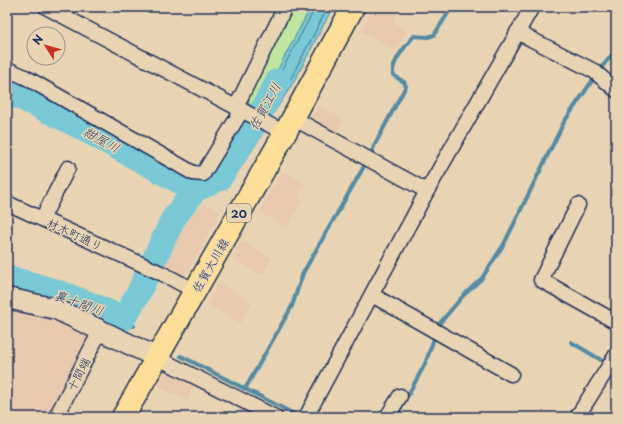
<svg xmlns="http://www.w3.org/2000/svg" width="623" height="424" font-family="'Playpen Sans','Klee One',sans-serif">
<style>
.built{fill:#e8c9ad}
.green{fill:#c0e59f;stroke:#6e8a7e}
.water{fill:#79c8d5;stroke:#538ba5}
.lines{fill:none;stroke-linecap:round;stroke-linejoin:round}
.shore{stroke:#416c8e;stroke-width:1}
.stream{stroke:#538ba5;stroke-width:4}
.river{stroke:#79c8d5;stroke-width:25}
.street-casing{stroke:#1b2f5e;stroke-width:17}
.secondary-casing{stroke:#1b2f5e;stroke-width:23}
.primary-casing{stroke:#1b2f5e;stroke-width:25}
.street{stroke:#e8d4b3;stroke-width:14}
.secondary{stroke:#e8d4b3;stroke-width:20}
.primary{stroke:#fdde96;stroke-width:22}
.labels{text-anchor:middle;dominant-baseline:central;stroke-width:3;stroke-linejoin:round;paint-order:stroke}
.shield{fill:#e8d4b3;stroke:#586078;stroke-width:1}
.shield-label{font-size:11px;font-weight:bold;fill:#1b2f5e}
.street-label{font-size:12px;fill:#1b2f5e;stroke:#e8d4b3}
.water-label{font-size:13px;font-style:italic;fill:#294670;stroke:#e8d4b3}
</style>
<rect width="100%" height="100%" fill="#e8d4b3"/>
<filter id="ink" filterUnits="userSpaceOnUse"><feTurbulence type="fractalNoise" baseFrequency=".025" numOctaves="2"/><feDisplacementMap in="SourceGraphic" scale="8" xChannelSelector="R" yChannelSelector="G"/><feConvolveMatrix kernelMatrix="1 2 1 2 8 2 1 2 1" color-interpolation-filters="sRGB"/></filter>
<g filter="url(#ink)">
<g class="built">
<polygon points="374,7 401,7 393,22 407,30 395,50 361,31"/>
<polygon points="318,105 344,120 335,137 309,122"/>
<polygon points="282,171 305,184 298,196 303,200 287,228 259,212"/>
<polygon points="206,204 221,212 183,281 161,270 177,235 192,213"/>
<polygon points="242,241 272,258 262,275 232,258"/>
<polygon points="218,283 252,302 241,323 207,304"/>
<polygon points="7,308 46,318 73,328 88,337 89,342 52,417 10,417 7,415"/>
<polygon points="170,367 197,381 187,401 158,386"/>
</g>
<polygon class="green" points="295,7 311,7 261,101 254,107 248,103 252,87"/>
<polygon class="water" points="311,7 333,7 295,80 272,116 254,107 261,101"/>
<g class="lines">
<polyline class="shore" points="314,7 314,10 263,105 263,107 269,110 272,110 291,78 328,7"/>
<g class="stream">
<polyline points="123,319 134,326"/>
<polyline points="571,342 616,369"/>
<polyline points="181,356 300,417"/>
<path d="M245,389L292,306L303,273L370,156L375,144L406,86L404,82L393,75C391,62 406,45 414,36L428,37L434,35L452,7"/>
<polyline points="399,413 403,417"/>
<polyline points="396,417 425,364 439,324 463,296 482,278 504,244 564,122 601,68 616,50"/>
</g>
<g class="river">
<polyline points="7,91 73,123 195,190"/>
<path d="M7,278C45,287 88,302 123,319L138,294L173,219L195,190L219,179L250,132L278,81"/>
</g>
<g class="street-casing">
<g id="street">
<polyline points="46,7 285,133"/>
<polyline points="517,32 594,71 616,90"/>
<polyline points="7,69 25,77 193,173 203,174 242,110"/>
<polyline points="236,107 285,7"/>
<polyline points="293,118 427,191"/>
<polyline points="7,203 163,274 195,291"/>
<polyline points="578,205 541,280 616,322"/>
<polyline points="42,219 68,168"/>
<polyline points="372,295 511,374"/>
<polyline points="156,357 275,417"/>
<polyline points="56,417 100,331"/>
<polyline points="306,417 427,191 532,7"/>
<polyline points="387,417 400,396"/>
<polyline points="577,417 616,355"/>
</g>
</g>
<g class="secondary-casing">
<polyline id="secondary" points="7,298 56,309 156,357"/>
</g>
<g class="primary-casing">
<polyline id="primary" points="123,417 285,133 353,7"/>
</g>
<use href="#street" class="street"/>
<use href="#secondary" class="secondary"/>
<use href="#primary" class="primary"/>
</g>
</g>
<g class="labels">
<rect class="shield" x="227" y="204" width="24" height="18" rx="3"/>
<g class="shield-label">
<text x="239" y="213">20</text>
</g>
<g class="street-label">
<text transform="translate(75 234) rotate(25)">材木町通り</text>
<text transform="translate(210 265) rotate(-60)">佐賀大川線</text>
<text transform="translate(78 374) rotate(-63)">十間端</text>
</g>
<g class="water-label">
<text transform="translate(264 106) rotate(-61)">佐賀江川</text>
<text transform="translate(102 139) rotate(29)">紺屋川</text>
<text transform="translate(79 302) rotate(19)">裏十間川</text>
</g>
</g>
<rect width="623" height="424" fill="none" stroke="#e8d4b3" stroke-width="24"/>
<rect x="12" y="12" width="599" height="400" fill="none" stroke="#1b2f5e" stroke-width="1.5" filter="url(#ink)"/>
<g transform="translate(46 46) rotate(307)"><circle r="19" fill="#e8d4b3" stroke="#969291"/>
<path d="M0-3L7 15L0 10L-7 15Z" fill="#c8321e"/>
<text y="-6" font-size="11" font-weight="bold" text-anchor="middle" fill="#1b2f5e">N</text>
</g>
</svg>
